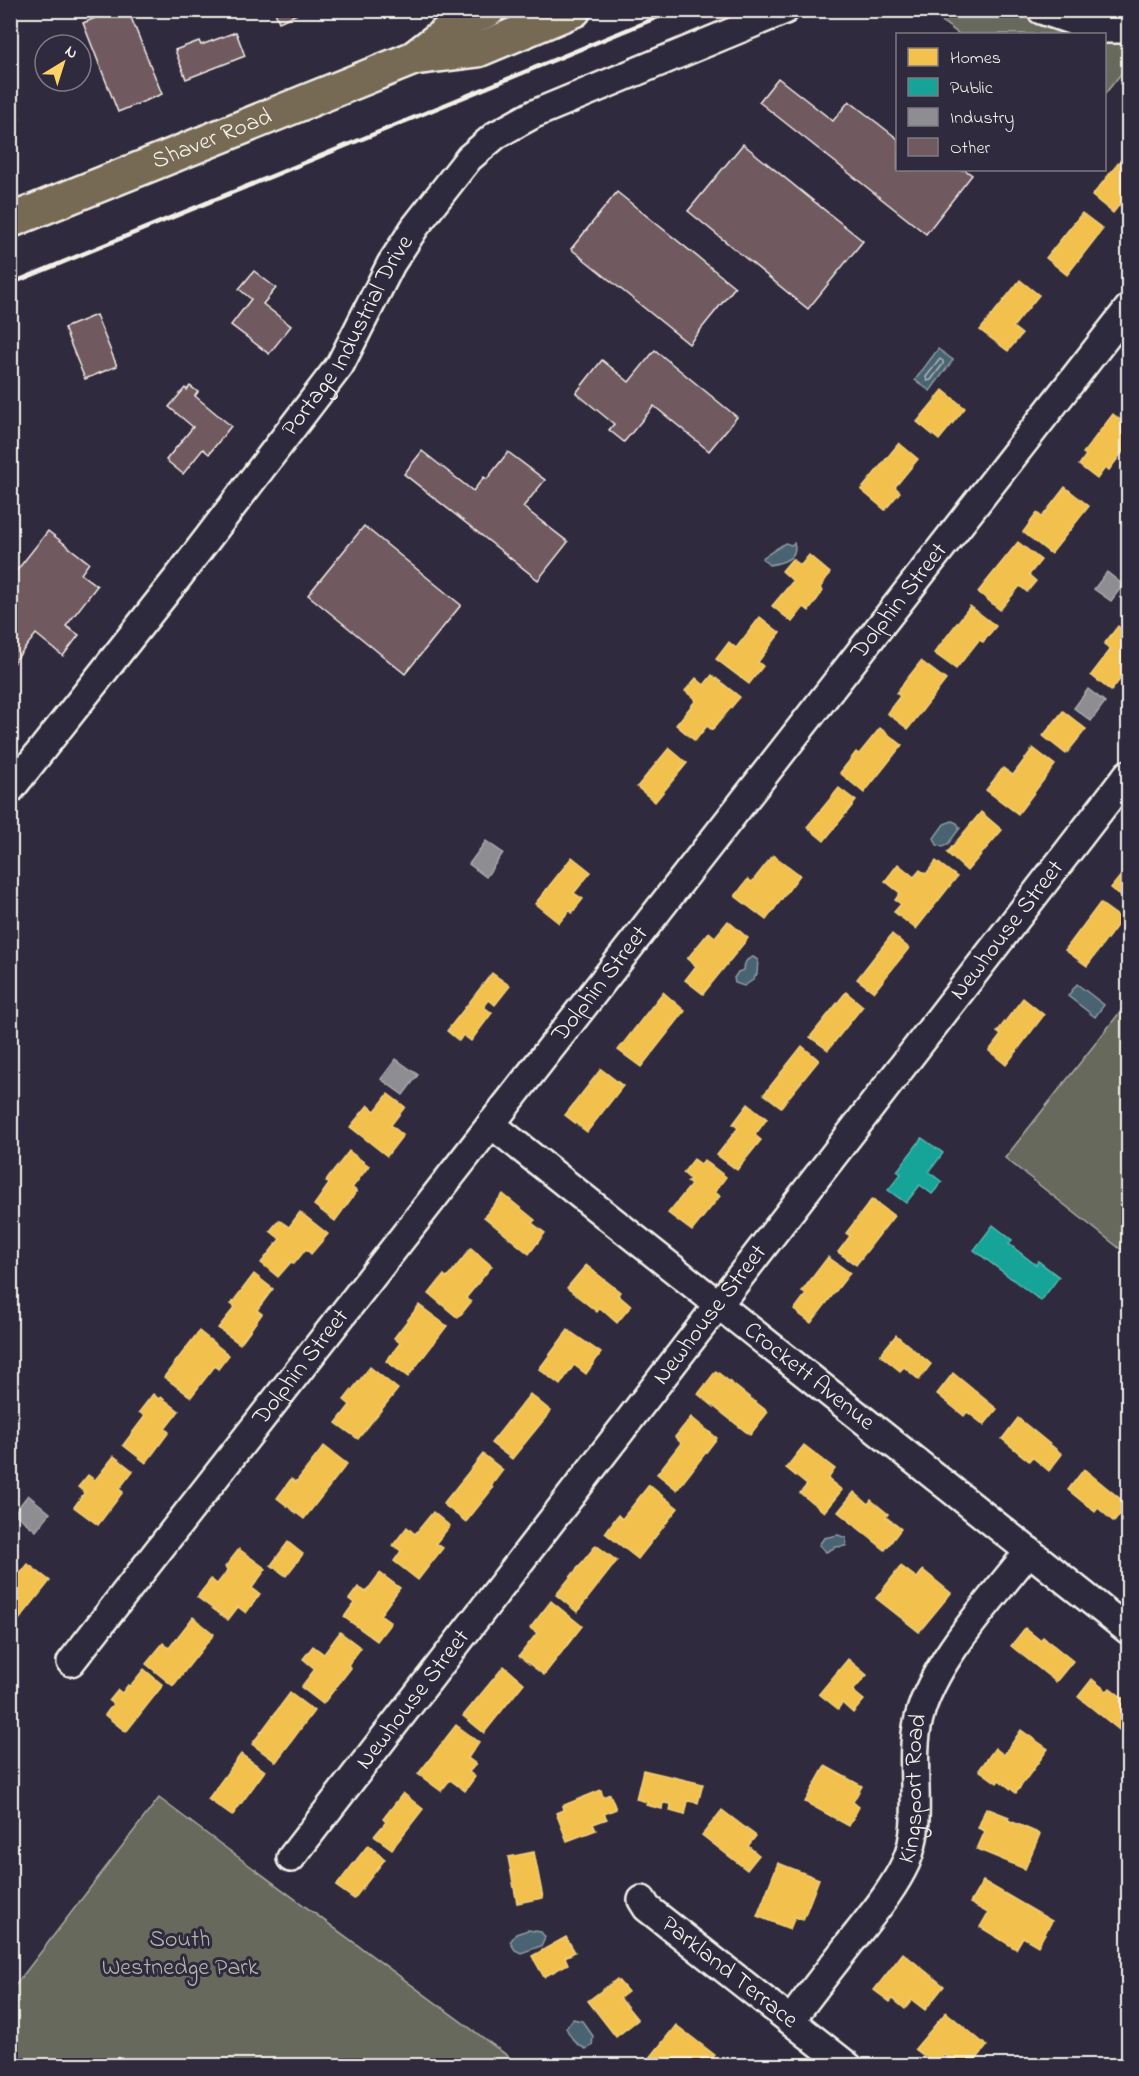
<svg xmlns="http://www.w3.org/2000/svg" width="1139" height="2076" font-family="'Indie Flower',sans-serif">
<style>
.green{fill:#66695b;stroke:#adada2;stroke-width:1.5}
.water{fill:#4a6372;stroke:#8e9ca1;stroke-width:1.5}
.homes{fill:#f2c14e;stroke:#f3cf7c;stroke-width:1.5}
.public{fill:#17a398;stroke:#59bab0;stroke-width:1.5}
.industry{fill:#8d8d92;stroke:#acabac;stroke-width:1.5}
.lines{fill:none;stroke-linecap:round;stroke-linejoin:round}
.shore{stroke:#b0b8b9;stroke-width:1.5}
.building{fill:#705a60;stroke:#f4f1e8;stroke-width:1.5}
.minor-casing{stroke:#f4f1e8;stroke-width:32}
.major-casing{stroke:#f4f1e8;stroke-width:38}
.minor{stroke:#2f2a3d;stroke-width:27}
.major{stroke:#766a54;stroke-width:33}
.rail{stroke:#f4f1e8;stroke-width:4.5}
.labels{text-anchor:middle;dominant-baseline:central;stroke-width:6;stroke-linejoin:round;paint-order:stroke}
.street-label{font-size:24px;fill:#f4f1e8;stroke:#2f2a3d}
.park-label{font-size:24px;fill:#b4b4a9;stroke:#2f2a3d}
</style>
<rect width="100%" height="100%" fill="#2f2a3d"/>
<filter id="ink" filterUnits="userSpaceOnUse"><feTurbulence type="fractalNoise" baseFrequency=".0167" numOctaves="2"/><feDisplacementMap in="SourceGraphic" scale="12" xChannelSelector="R" yChannelSelector="G"/><feConvolveMatrix kernelMatrix="1 2 1 2 8 2 1 2 1" color-interpolation-filters="sRGB"/></filter>
<g filter="url(#ink)">
<g class="green">
<polygon points="945,11 1011,11 1094,34 959,34 939,19"/>
<polygon points="1104,35 1128,37 1128,65 1105,94"/>
<polygon points="1128,1002 1128,1255 1005,1158"/>
<polygon points="159,1798 207,1834 520,2065 11,2065 11,1991"/>
</g>
<g class="water">
<polygon points="938,349 953,360 930,391 915,380"/>
<path d="M785,543L791,545L794,543C799,559 781,563 769,565L762,558Z"/>
<polygon points="952,821 957,823 960,828 948,844 943,847 937,845 934,838 944,824"/>
<path d="M753,957L758,960L757,974L753,980L744,986L735,983L734,978L738,972L744,970C744,963 746,959 753,957Z"/>
<polygon points="1077,984 1104,1005 1095,1017 1068,996"/>
<polygon points="838,1535 846,1538 846,1546 836,1547 826,1552 819,1545 824,1538"/>
<polygon points="528,1930 541,1932 545,1937 541,1946 521,1953 515,1950 510,1942 516,1934"/>
<path d="M573,2019L582,2021L593,2036L592,2046L586,2049C576,2045 571,2038 566,2028Z"/>
</g>
<g class="homes">
<polygon points="1128,151 1128,194 1113,213 1092,196"/>
<polygon points="1082,213 1103,229 1067,275 1046,258"/>
<polygon points="1020,280 1039,295 1013,327 1022,334 1008,351 980,330"/>
<polygon points="943,390 965,408 939,440 917,422"/>
<polygon points="1113,414 1128,426 1128,445 1109,470 1105,468 1097,479 1079,465 1086,455 1083,453"/>
<polygon points="899,443 918,459 895,487 900,492 885,510 861,490"/>
<polygon points="1065,487 1089,506 1051,554 1023,532 1037,513 1042,517"/>
<polygon points="1018,542 1041,560 1029,575 1036,581 1027,592 1020,586 1000,610 978,592"/>
<polygon points="809,555 830,573 820,588 823,591 809,611 804,607 792,622 772,606 793,581 782,571 792,559 801,565"/>
<polygon points="970,606 996,626 983,642 979,640 956,669 934,653"/>
<polygon points="760,617 780,633 758,662 763,666 749,684 716,659 729,642 736,648"/>
<polygon points="1118,626 1128,635 1128,669 1111,691 1091,675 1111,649 1104,644"/>
<polygon points="921,661 946,680 908,729 887,713 900,696 896,693"/>
<polygon points="712,675 740,697 712,730 707,726 695,741 676,725 696,700 685,691 696,678 704,685"/>
<polygon points="1063,711 1086,729 1066,754 1043,736"/>
<polygon points="880,728 902,745 864,793 840,773 856,752 859,754"/>
<polygon points="669,748 687,763 655,802 637,787"/>
<polygon points="1033,748 1055,765 1018,814 986,790 1003,768 1013,775"/>
<polygon points="839,788 856,801 824,841 807,827"/>
<polygon points="981,812 1002,830 967,871 947,853"/>
<polygon points="773,855 800,875 766,920 735,896 748,879 752,882"/>
<polygon points="572,857 591,872 574,893 583,899 572,913 570,910 559,923 535,904"/>
<polygon points="936,861 957,877 916,929 894,912 901,904 895,900 900,893 885,881 898,864 914,877 920,870 926,874"/>
<polygon points="1127,868 1128,870 1128,902 1111,888"/>
<polygon points="1100,903 1122,919 1087,966 1065,950"/>
<polygon points="728,921 748,938 703,994 685,980 696,966 687,959 709,932 715,937"/>
<polygon points="892,934 909,948 874,992 857,979"/>
<polygon points="492,973 510,986 495,1005 489,1000 484,1007 492,1013 471,1041 463,1035 459,1041 447,1031"/>
<polygon points="663,992 685,1011 641,1067 618,1050"/>
<polygon points="846,992 863,1006 828,1050 810,1037"/>
<polygon points="1023,998 1044,1015 1006,1065 989,1051 1001,1035 997,1032"/>
<polygon points="802,1046 819,1060 781,1107 764,1094"/>
<polygon points="601,1069 623,1086 587,1132 565,1115"/>
<polygon points="388,1094 405,1107 391,1125 403,1135 387,1156 350,1127 368,1105 375,1111"/>
<polygon points="748,1104 767,1119 755,1135 761,1140 737,1170 717,1155 738,1128 733,1124"/>
<polygon points="349,1151 369,1166 352,1188 357,1191 335,1221 314,1205 329,1184 326,1181"/>
<polygon points="694,1159 701,1164 704,1160 726,1177 715,1192 720,1196 692,1231 668,1213 691,1185 687,1182 690,1179 683,1173"/>
<polygon points="503,1194 535,1220 532,1223 545,1233 529,1254 484,1217"/>
<polygon points="872,1199 894,1216 856,1265 838,1252 850,1236 846,1233"/>
<polygon points="300,1212 328,1234 311,1254 306,1249 294,1264 291,1262 278,1277 261,1263 280,1239 270,1231 279,1220 289,1227"/>
<polygon points="471,1248 492,1266 466,1298 471,1302 458,1318 429,1294 444,1275 447,1278"/>
<polygon points="828,1257 850,1273 811,1323 794,1310 806,1294 802,1291"/>
<polygon points="586,1265 620,1292 618,1295 631,1306 617,1323 600,1308 597,1312 567,1288"/>
<polygon points="254,1274 273,1289 257,1310 262,1314 240,1344 218,1328 235,1307 231,1304"/>
<polygon points="419,1305 447,1326 408,1377 386,1361 400,1343 394,1338"/>
<polygon points="568,1330 601,1353 586,1374 574,1365 560,1385 539,1369"/>
<polygon points="199,1331 229,1355 218,1369 215,1366 191,1397 164,1377"/>
<polygon points="896,1335 931,1364 919,1380 904,1367 900,1371 880,1355"/>
<polygon points="370,1367 398,1389 358,1439 336,1423 350,1405 344,1400"/>
<polygon points="716,1371 768,1412 750,1435 698,1394"/>
<polygon points="953,1373 997,1409 984,1425 967,1412 964,1416 937,1394"/>
<polygon points="153,1394 159,1399 161,1397 179,1411 165,1429 169,1432 146,1463 123,1445 145,1416 139,1412"/>
<polygon points="530,1394 551,1411 512,1459 491,1443"/>
<polygon points="691,1417 717,1438 677,1490 657,1474 681,1443 675,1437"/>
<polygon points="1018,1418 1062,1454 1049,1471 1032,1457 1029,1461 1002,1439"/>
<polygon points="804,1445 835,1469 828,1479 842,1490 824,1512 800,1493 807,1485 786,1468"/>
<polygon points="324,1446 347,1464 304,1519 277,1498 291,1479 296,1482"/>
<polygon points="483,1454 503,1470 491,1486 493,1488 466,1522 443,1504"/>
<polygon points="114,1456 133,1471 119,1489 123,1492 98,1525 74,1507 85,1492 78,1487 88,1475 95,1480"/>
<polygon points="1084,1469 1128,1505 1114,1522 1098,1508 1095,1512 1068,1490"/>
<polygon points="649,1485 678,1508 638,1559 605,1533 618,1515 622,1519"/>
<polygon points="854,1492 868,1504 871,1500 888,1514 886,1517 901,1529 885,1550 838,1512"/>
<polygon points="433,1512 450,1526 436,1543 443,1548 418,1580 394,1561 401,1551 393,1545 407,1527 415,1534"/>
<polygon points="288,1542 303,1554 286,1576 271,1565"/>
<polygon points="596,1545 617,1561 577,1612 556,1595"/>
<polygon points="239,1549 266,1569 252,1588 260,1594 246,1613 238,1607 228,1620 197,1597 211,1579 217,1584 228,1570 225,1567"/>
<polygon points="28,1564 50,1581 10,1631 10,1586"/>
<polygon points="901,1566 917,1578 923,1570 951,1593 919,1632 876,1598"/>
<polygon points="380,1573 400,1588 380,1615 391,1623 377,1641 344,1617 354,1603 349,1599 358,1587 366,1592"/>
<polygon points="551,1601 582,1626 544,1675 519,1656 537,1633 530,1628"/>
<polygon points="193,1617 214,1634 173,1686 146,1664 163,1643 169,1648"/>
<polygon points="1025,1628 1040,1640 1043,1637 1073,1661 1056,1682 1011,1646"/>
<polygon points="340,1632 361,1648 348,1665 351,1668 323,1704 301,1687 315,1669 303,1659 313,1646 324,1654"/>
<polygon points="848,1659 867,1675 853,1691 864,1700 853,1713 842,1703 838,1709 819,1694"/>
<polygon points="504,1666 524,1683 484,1733 463,1716"/>
<polygon points="144,1669 163,1685 126,1732 105,1715 113,1704 109,1701 118,1690 122,1693 128,1685 130,1686"/>
<polygon points="1092,1679 1107,1691 1110,1688 1128,1702 1128,1726 1123,1733 1078,1697"/>
<polygon points="290,1693 314,1711 276,1762 252,1744"/>
<polygon points="456,1725 479,1742 468,1758 476,1764 469,1772 475,1777 465,1791 450,1780 441,1791 418,1774"/>
<polygon points="1021,1730 1048,1749 1016,1793 999,1780 997,1783 979,1770 995,1748 1004,1755"/>
<polygon points="241,1754 265,1771 232,1816 208,1799"/>
<polygon points="825,1766 862,1786 853,1802 859,1807 849,1826 805,1802"/>
<polygon points="643,1770 703,1784 698,1803 688,1801 685,1815 670,1811 671,1804 663,1803 662,1809 646,1805 647,1802 636,1799"/>
<polygon points="601,1790 603,1797 610,1794 616,1809 604,1814 607,1819 593,1824 596,1830 567,1841 556,1813 563,1810 562,1806"/>
<polygon points="403,1793 423,1809 392,1849 374,1836 386,1822 383,1819"/>
<polygon points="986,1808 1009,1817 1008,1820 1040,1834 1025,1869 977,1849 985,1831 978,1828"/>
<polygon points="722,1810 756,1836 748,1846 759,1855 747,1870 702,1835"/>
<polygon points="368,1845 385,1859 354,1899 336,1886"/>
<polygon points="534,1852 543,1898 517,1903 508,1857"/>
<polygon points="778,1863 819,1879 803,1920 795,1917 790,1929 757,1916"/>
<polygon points="983,1881 1052,1921 1038,1946 1023,1937 1016,1949 980,1927 988,1913 970,1903"/>
<polygon points="566,1937 575,1952 565,1957 568,1964 544,1977 532,1956"/>
<polygon points="903,1953 944,1986 925,2010 912,2000 905,2009 893,1999 890,2002 874,1990"/>
<polygon points="617,1979 628,1992 620,1998 638,2020 616,2037 588,2001"/>
<polygon points="946,2012 987,2046 971,2066 957,2066 944,2055 936,2065 915,2049"/>
<polygon points="676,2025 715,2055 706,2066 682,2066 678,2062 675,2066 659,2066 650,2058"/>
</g>
<g class="public">
<polygon points="922,1138 943,1153 929,1172 942,1182 932,1194 920,1185 906,1203 888,1190 901,1174 897,1171"/>
<polygon points="993,1225 1012,1240 1009,1244 1036,1265 1038,1261 1059,1277 1041,1301 974,1250"/>
</g>
<g class="industry">
<polygon points="1107,572 1123,585 1111,601 1094,589"/>
<polygon points="1088,689 1105,702 1091,721 1074,708"/>
<polygon points="486,841 503,853 486,877 469,864"/>
<polygon points="396,1059 418,1075 403,1095 381,1079"/>
<polygon points="28,1495 50,1513 36,1531 14,1513"/>
</g>
<g class="lines">
<polygon class="shore" points="940,359 943,361 943,364 931,380 927,381 926,377"/>
</g>
<g class="building">
<polygon points="115,10 128,10 162,94 118,112 83,23"/>
<polygon points="274,10 306,10 279,22"/>
<polygon points="236,32 245,56 186,79 175,50 199,41 201,45"/>
<polygon points="778,78 833,121 849,101 898,139 898,170 965,170 972,175 926,234 759,102"/>
<polygon points="10,95 20,119 10,123"/>
<polygon points="743,144 863,241 808,309 688,211"/>
<polygon points="617,192 735,287 689,344 571,249"/>
<polygon points="254,271 276,288 263,304 291,326 269,354 231,325 251,299 239,289"/>
<polygon points="96,315 117,366 85,379 64,328"/>
<polygon points="655,350 737,417 709,451 654,406 624,442 609,430 614,424 576,393 602,360 629,382"/>
<polygon points="190,386 198,392 195,396 231,426 209,454 203,449 183,474 166,460 193,427 169,407 185,388 187,390"/>
<polygon points="422,451 473,491 484,477 487,479 508,452 545,480 523,507 568,542 538,580 404,474"/>
<polygon points="364,526 461,605 405,674 308,595"/>
<polygon points="48,531 89,563 81,574 97,586 66,626 79,635 63,656 36,634 10,667 10,579"/>
</g>
<g class="lines">
<g class="minor-casing">
<g id="minor">
<polyline points="1041,10 1097,29 1128,29"/>
<path id="s1" d="M10,790L179,576L340,365L391,264L415,227L469,158L496,135L534,114L785,10"/>
<path id="s2" d="M491,1124L1128,1630"/>
<path id="s3" d="M71,1662L1128,309"/>
<path id="s4" d="M291,1858L1128,774"/>
<path id="s5" d="M642,1900L647,1908L848,2066"/>
<path id="s6" d="M791,2020C812,1991 835,1962 857,1934C875,1911 894,1888 906,1862C925,1820 907,1764 919,1718C933,1661 993,1598 1029,1551"/>
</g>
</g>
<g class="major-casing">
<g id="major">
<polyline points="414,58 459,23 488,10"/>
<path id="s7" d="M10,221L414,58L478,50L574,10"/>
</g>
</g>
<use href="#minor" class="minor"/>
<use href="#major" class="major"/>
<polyline class="rail" points="10,284 675,10"/>
</g>
</g>
<g class="labels">
<g class="street-label">
<text stroke="none"><textPath href="#s7" startOffset="218">Shaver Road</textPath></text>
<text stroke="none"><textPath href="#s1" startOffset="567">Portage Industrial Drive</textPath></text>
<text stroke="none"><textPath href="#s3" startOffset="1346">Dolphin Street</textPath></text>
<text stroke="none"><textPath href="#s4" startOffset="1172">Newhouse Street</textPath></text>
<text stroke="none"><textPath href="#s3" startOffset="860">Dolphin Street</textPath></text>
<text stroke="none"><textPath href="#s4" startOffset="686">Newhouse Street</textPath></text>
<text stroke="none"><textPath href="#s3" startOffset="374">Dolphin Street</textPath></text>
<text stroke="none"><textPath href="#s2" startOffset="406">Crockett Avenue</textPath></text>
<text stroke="none"><textPath href="#s4" startOffset="200">Newhouse Street</textPath></text>
<text stroke="none"><textPath href="#s6" startOffset="270">Kingsport Road</textPath></text>
<text stroke="none"><textPath href="#s5" startOffset="114">Parkland Terrace</textPath></text>
</g>
<g class="park-label">
<text x="180" y="1940">South<tspan x="180" dy="28">Westnedge Park</tspan></text>
</g>
</g>
<rect width="1139" height="2076" fill="none" stroke="#2f2a3d" stroke-width="36"/>
<rect x="18" y="18" width="1103" height="2040" fill="none" stroke="#f4f1e8" stroke-width="2" filter="url(#ink)"/>
<rect x="896" y="33" width="210" height="138" fill="#2f2a3d" stroke="#7e7a81" stroke-width="1.5"/>
<rect x="908" y="48" width="30" height="18" fill="#f2c14e" stroke="#7e7a81" stroke-width="1.5"/>
<text x="950" y="63" font-size="18" fill="#f4f1e8">Homes</text>
<rect x="908" y="78" width="30" height="18" fill="#17a398" stroke="#7e7a81" stroke-width="1.5"/>
<text x="950" y="93" font-size="18" fill="#f4f1e8">Public</text>
<rect x="908" y="108" width="30" height="18" fill="#8d8d92" stroke="#7e7a81" stroke-width="1.5"/>
<text x="950" y="123" font-size="18" fill="#f4f1e8">Industry</text>
<rect x="908" y="138" width="30" height="18" fill="#705a60" stroke="#7e7a81" stroke-width="1.5"/>
<text x="950" y="153" font-size="18" fill="#f4f1e8">Other</text>
<g transform="translate(63 63) rotate(38)"><circle r="28" fill="#2f2a3d" stroke="#7e7a81" stroke-width="1.5"/>
<path d="M0-4.5L10 22L0 15L-10 22Z" fill="#ffd166"/>
<text y="-9" font-size="16" font-weight="bold" text-anchor="middle" fill="#f4f1e8">N</text>
</g>
</svg>
